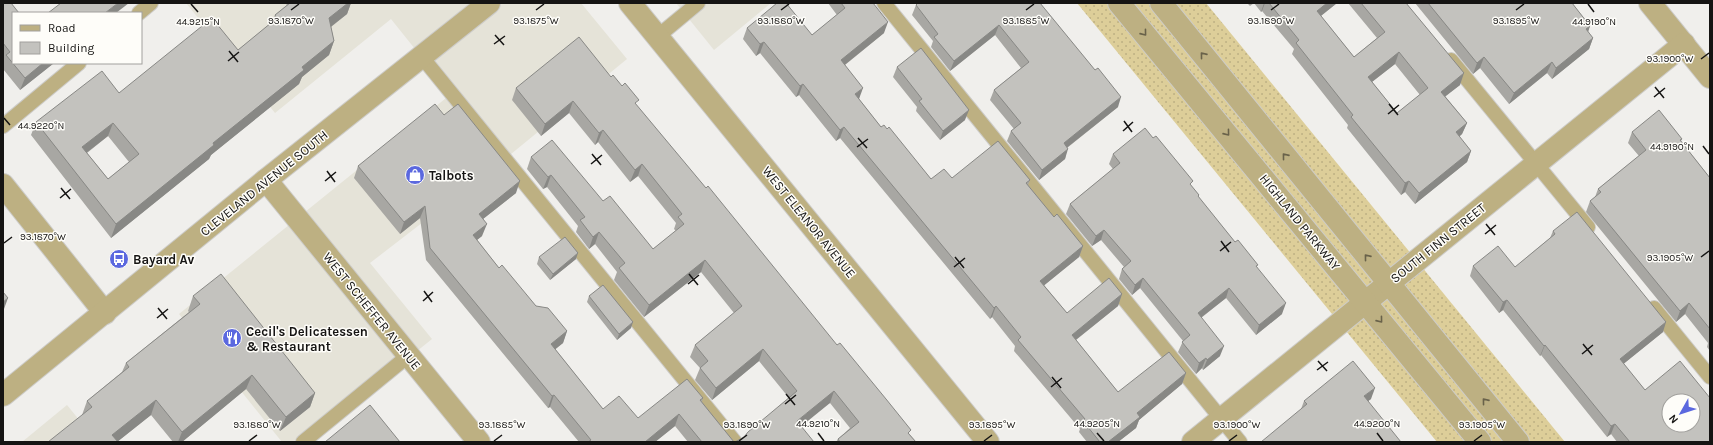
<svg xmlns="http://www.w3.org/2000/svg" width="1713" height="445" font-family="Karla,sans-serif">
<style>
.built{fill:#e5e3d8}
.grass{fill:url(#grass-dots)}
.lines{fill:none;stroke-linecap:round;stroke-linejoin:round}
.service-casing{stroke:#cdccc9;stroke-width:16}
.minor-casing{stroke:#cdccc9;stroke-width:24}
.tertiary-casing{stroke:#cdccc9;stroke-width:24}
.service{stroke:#bdb082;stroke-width:14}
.minor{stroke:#bdb082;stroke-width:22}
.tertiary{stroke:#bdb082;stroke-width:22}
.wall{fill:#a8a7a3;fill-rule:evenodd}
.shaded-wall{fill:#888885}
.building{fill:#c3c2be;stroke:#888885;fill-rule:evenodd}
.oneway{stroke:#69624a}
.ticks{fill:none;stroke:#151413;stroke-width:1.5}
.labels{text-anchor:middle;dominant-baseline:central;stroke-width:3;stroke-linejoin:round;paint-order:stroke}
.poi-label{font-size:13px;font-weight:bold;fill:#151413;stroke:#fefdf9;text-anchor:start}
.street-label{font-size:13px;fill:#151413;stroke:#fefdf9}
.ticks-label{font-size:10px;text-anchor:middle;fill:#151413;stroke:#fefdf9;stroke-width:3;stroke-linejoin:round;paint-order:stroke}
</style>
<defs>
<pattern id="grass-dots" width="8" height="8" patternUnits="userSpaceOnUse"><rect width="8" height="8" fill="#ddce99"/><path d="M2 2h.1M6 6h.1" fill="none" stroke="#bdb083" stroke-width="1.8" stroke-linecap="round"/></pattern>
</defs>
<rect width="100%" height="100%" fill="#f0efec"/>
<g class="built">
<polygon points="186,3 581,3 627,59 505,159 370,263 432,339 304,442 282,442 179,314 451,94 391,19 275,113"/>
<polygon points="676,3 771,3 714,50"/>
<polygon points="67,405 97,442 22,442"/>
</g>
<polygon class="grass" points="1077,3 1206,3 1565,442 1437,442"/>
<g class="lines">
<g class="service-casing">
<g id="service">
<polyline points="884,3 1240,442"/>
<polyline points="139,13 151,3"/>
<polyline points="657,37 698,3"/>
<polyline points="422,57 735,442"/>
<polyline points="1451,60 1588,227"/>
<polyline points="3,126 79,63"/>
<polyline points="1654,308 1710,377"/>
<polyline points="303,442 408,356"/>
</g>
</g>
<g class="minor-casing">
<g id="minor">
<polyline points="630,3 988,442"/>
<polyline points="1650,3 1710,77"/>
<polyline points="266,180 479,442"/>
<polyline points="3,185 105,313"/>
<polyline points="1193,442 1684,44"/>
</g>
</g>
<g class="tertiary-casing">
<g id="tertiary">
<polyline points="1119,3 1480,442"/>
<polyline points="1161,3 1518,442"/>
<polyline points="3,395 266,180 489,3"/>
</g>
</g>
<use href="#service" class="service"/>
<use href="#minor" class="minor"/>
<use href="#tertiary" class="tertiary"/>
</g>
<g class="wall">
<polygon points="3,3 13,63 54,63 20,90 3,69 4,62 3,61"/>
<path d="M285,3H351L347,14L331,27L334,41L329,55L302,77L299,84L211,155L209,159L111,238L31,135L36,122L119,93L238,50L272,23L275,15L287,5ZM108,136L129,162L108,179L87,153Z"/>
<polygon points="828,3 873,3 884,33 845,65 859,99 881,127 931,179 952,178 1030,180 1028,185 1054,217 1083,246 1079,257 1044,285 1067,313 1122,294 1118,306 1076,340 1118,392 1186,373 1182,384 1139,420 1136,428 1118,442 1087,442 1079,432 1080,429 1014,351 1015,346 992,317 990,319 840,138 836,141 799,95 796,97 760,53 756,56 743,39 747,28 812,35 837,15"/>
<polygon points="1040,3 1118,107 1067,148 1065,159 1039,180 1007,141 1011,131 1014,129 990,100 994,90 1021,68 995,35 950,71 931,47 933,41 912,15 916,5"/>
<polygon points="1247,3 1254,3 1250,6"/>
<path d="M1254,3H1337L1321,16L1354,57L1377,38L1348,3H1406L1460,85L1445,96L1467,123L1462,134L1459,137L1471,151L1467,162L1415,204L1405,192L1401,195L1347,128L1348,125L1292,54L1294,49L1262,11L1261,12ZM1395,64L1420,95L1397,113L1372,82Z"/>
<polygon points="1415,3 1572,3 1590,26 1588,32 1593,38 1589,49 1552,79 1547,73 1509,104 1480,68 1473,74"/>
<polygon points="897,67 965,120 940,140 916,111 917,107 893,77"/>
<polygon points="611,77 637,106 916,442 836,442 838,439 850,428 830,403 744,437 789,398 759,361 712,400 695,380 700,368 690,357 695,345 734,313 701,272 644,317 614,280 617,272 595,244 589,249 576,232 578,226 547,187 543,189 527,169 531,157 603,201 653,249 676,231 674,229 676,223 638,176 630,182 598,142 595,145 569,113 541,136 512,100 516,88"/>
<polygon points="444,115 516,193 483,219 482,236 477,240 499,268 536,306 567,331 563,343 555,349 603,409 638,418 703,398 702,402 734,442 688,442 675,426 655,442 579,442 550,407 548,408 426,260 420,218 400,234 354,178 358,166"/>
<polygon points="1632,132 1682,139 1681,141 1710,178 1710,351 1707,347 1708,343 1685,314 1676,322 1586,212 1590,201 1595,197 1598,189 1639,156 1628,143"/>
<polygon points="1113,154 1191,186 1199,195 1198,197 1235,242 1257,267 1282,314 1256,335 1226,298 1201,318 1220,356 1203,370 1202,368 1196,374 1178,352 1183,341 1140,288 1132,295 1119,279 1122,269 1124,267 1101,240 1092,246 1066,214 1070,204 1113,169 1109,164"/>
<polygon points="1553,231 1663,332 1623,364 1645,390 1710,442 1617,442 1611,434 1607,437 1541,355 1540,356 1503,310 1499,313 1470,276 1473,266 1515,267 1550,238"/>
<polygon points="539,257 576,259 550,280 537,264"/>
<polygon points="193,296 315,393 310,407 280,431 246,389 182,442 173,442 151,415 117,442 82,415 87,401 122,372 126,363 189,312 188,311"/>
<polygon points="589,296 631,328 617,340 587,302"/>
<polygon points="1371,399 1368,401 1301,409 1304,401"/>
</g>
<g class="shaded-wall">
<polygon points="118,3 129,3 116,13 105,13"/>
<polygon points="348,3 351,3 347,14 324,32 329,18"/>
<polygon points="1264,3 1265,3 1262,11 1261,12"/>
<polygon points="1327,3 1337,3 1313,22 1317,11"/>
<polygon points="888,22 884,33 837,71 841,60"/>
<polygon points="999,25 995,35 950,71 954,61"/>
<polygon points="1590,26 1586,37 1586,29"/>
<polygon points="1593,38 1589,49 1552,79 1556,68"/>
<polygon points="334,41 329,55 302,77 299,84 211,155 209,159 111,238 116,224 213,143 302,67"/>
<polygon points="764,42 760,53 756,56 760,44"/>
<polygon points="1399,52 1395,64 1364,88 1368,77"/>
<polygon points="1484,57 1480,68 1473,74 1477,63"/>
<polygon points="1552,62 1547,73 1509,104 1514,93"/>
<polygon points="43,63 54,63 20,90 25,78"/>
<polygon points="1464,73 1460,85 1437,103 1441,92"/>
<polygon points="803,84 799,95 796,97 800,86"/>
<polygon points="863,88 859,99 851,105 855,94"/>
<polygon points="1121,97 1118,107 1060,153 1064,143"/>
<polygon points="573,101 569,113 541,136 545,124"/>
<polygon points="969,110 965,120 940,140 943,131"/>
<polygon points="113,123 108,136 77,160 82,147"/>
<polygon points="1467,123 1462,134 1451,143 1456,132"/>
<polygon points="844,127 840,138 836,141 840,130"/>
<polygon points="603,130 598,142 595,145 599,133"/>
<polygon points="1068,149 1065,159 1039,180 1042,170"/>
<polygon points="1471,151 1467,162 1415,204 1419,193"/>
<polygon points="642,164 638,176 630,182 635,170"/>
<polygon points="551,175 547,187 543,189 548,177"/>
<polygon points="520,181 516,193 474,226 479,214"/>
<polygon points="1409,181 1405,192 1401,195 1405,183"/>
<polygon points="425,206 420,218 400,234 404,222"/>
<polygon points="487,224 482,236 468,247 473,235"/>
<polygon points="1104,230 1101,240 1092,246 1096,236"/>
<polygon points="599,232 595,244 589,249 593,237"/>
<polygon points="1083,246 1079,257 1036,292 1040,281"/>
<polygon points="578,253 576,259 550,280 553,274"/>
<polygon points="705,260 701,272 644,317 649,305"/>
<polygon points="1143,278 1140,288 1132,295 1135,285"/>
<polygon points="1229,288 1226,298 1194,323 1198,313"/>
<polygon points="1122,294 1118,306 1068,346 1072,335"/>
<polygon points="8,298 4,309 3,310 3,302"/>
<polygon points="1507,300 1503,310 1499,313 1503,302"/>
<polygon points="1286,303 1282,314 1256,335 1259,325"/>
<polygon points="1689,303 1685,314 1676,322 1680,311"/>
<polygon points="996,306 992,317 990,319 994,308"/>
<polygon points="633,322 631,328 617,340 619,334"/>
<polygon points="1666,322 1663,332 1616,370 1620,359"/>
<polygon points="567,331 563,343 547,356 551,344"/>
<polygon points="1545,345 1541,355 1540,356 1544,346"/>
<polygon points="1224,346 1220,356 1203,370 1207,360"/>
<polygon points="763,349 759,361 712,400 716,388"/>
<polygon points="1206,358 1202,368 1196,374 1199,363"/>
<polygon points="1186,373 1182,384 1139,420 1136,428 1118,442 1108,442 1137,413"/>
<polygon points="252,375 246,389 182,442 178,442 182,432"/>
<polygon points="1375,388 1371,399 1360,407 1364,396"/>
<polygon points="834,391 830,403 793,433 797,421"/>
<polygon points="315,393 310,407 280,431 286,417"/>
<polygon points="554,395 550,407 548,408 552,396"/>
<polygon points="156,400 151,415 117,442 112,435"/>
<polygon points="679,414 675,426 655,442 645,442"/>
<polygon points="1615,424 1611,434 1607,437 1611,426"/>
</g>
<g class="building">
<polygon points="3,3 11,3 19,13 13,13 13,63 43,63 25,78 6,55 10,52 3,43"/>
<polygon points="61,3 118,3 105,13 48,13"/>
<path d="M290,3H348L329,18L334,41L302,67L304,70L213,143L214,145L116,224L36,122L102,71L119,93L212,18L238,50L277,18L275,15ZM113,123L139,154L108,179L82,147Z"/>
<polygon points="777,3 786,3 812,35 845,8 841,3 873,3 888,22 841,60 863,88 855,94 881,127 884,125 887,129 889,127 931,179 944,169 952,178 998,141 1030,180 1026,183 1054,217 1057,214 1083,246 1040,281 1067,313 1109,278 1122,294 1072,335 1118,392 1169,352 1186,373 1137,413 1140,417 1108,442 1100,442 1083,421 1085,419 1018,340 1021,337 996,306 994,308 844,127 840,130 803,84 800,86 764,42 760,44 747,28"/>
<polygon points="918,3 1040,3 1095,70 1098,68 1121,97 1064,143 1068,149 1042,170 1011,131 1021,123 994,90 1029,62 999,25 954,61 934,37 938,34 916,5"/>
<path d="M1269,3H1327L1317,11L1354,57L1385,32L1361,3H1406L1464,73L1441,92L1467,123L1456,132L1471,151L1419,193L1409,181L1405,183L1351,117L1353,115L1296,43L1299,40ZM1399,52L1428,88L1397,113L1368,77Z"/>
<polygon points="1428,3 1572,3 1590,26 1586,29 1593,38 1556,68 1552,62 1514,93 1484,57 1477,63"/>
<polygon points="579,37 611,77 613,75 622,86 625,83 639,100 635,103 706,188 708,186 837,345 840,343 886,399 911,430 908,433 916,442 840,442 838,439 859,422 834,391 797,421 814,442 735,442 744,437 748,432 797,391 763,349 716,388 700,368 708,361 695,345 742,306 705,260 649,305 619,268 625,263 599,232 593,237 580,220 585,217 551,175 548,177 531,157 552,140 603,201 610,196 653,249 684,224 678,217 682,214 642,164 635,170 603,130 599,133 573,101 545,124 516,88"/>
<polygon points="921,48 969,110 943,131 919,101 922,99 897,67"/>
<polygon points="435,104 444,115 458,104 520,181 479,214 487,224 473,235 499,268 502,265 536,306 548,308 567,331 551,344 603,409 619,396 638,418 687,379 703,398 700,400 734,442 702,442 679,414 645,442 588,442 591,440 554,395 552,396 430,248 425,206 404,222 358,166"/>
<polygon points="1659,110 1682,139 1680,140 1710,178 1710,329 1689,303 1680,311 1590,201 1601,192 1598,189 1646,150 1632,132"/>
<polygon points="1145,128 1153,138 1156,136 1193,181 1190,184 1199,195 1198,196 1235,242 1238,240 1258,265 1256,266 1286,303 1259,325 1229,288 1198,313 1224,346 1207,360 1206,358 1199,363 1182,342 1190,335 1143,278 1135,285 1122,269 1131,261 1104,230 1096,236 1070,204 1120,163 1113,154"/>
<path d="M1577,212L1666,322L1620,359L1645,390L1680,361L1710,398V442H1630L1615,424L1611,426L1545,345L1544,346L1507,300L1503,302L1473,266L1498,246L1515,267L1555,234L1553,231ZM1669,401H1693V425H1669Z"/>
<polygon points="565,237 578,253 553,274 539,257"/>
<polygon points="221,274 315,393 286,417 252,375 182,432 156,400 112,435 118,442 48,442 92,407 87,401 129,367 126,363 200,304 193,296"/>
<polygon points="603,285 633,322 619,334 589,296"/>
<polygon points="3,292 8,298 3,302"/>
<polygon points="1353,361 1375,388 1364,396 1401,442 1261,442 1307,404 1304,401"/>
<polygon points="370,405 400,442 325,442"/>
</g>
<defs><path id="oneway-chevron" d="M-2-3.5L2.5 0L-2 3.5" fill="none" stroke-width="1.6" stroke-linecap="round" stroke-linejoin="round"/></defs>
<g class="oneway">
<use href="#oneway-chevron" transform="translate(1144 33) rotate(51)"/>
<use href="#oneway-chevron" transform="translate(1203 55) rotate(-129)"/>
<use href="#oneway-chevron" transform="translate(1227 133) rotate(51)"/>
<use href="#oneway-chevron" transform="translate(1285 156) rotate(-129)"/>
<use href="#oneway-chevron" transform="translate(1367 257) rotate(-129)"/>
<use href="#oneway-chevron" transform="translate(1380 320) rotate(51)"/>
<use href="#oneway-chevron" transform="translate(1485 401) rotate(-129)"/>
</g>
<path class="ticks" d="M191,4L198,12M1588,4L1594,12M291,10L299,4M536,10L544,4M781,10L789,4M1026,10L1034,4M1271,10L1279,4M1516,10L1524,4M495,35L504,45M494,44L505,36M229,51L238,62M1701,59L1709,53M228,61L239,52M1655,87L1664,98M1654,97L1665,88M1389,104L1398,115M1388,114L1399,105M4,118L10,125M1124,121L1132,132M1123,131L1133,122M858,138L867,148M1703,146L1709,154M857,147L868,139M592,154L601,165M591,164L602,155M327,171L335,182M325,181L336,172M61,188L70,199M60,198L71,189M1486,224L1495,235M1485,234L1496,225M1221,241L1229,252M4,243L12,237M1220,251L1231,242M955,257L964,268M1701,257L1709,251M954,267L965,258M689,274L698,285M688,284L699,275M424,291L432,302M423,301L433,292M158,308L167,319M157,318L168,309M1583,344L1592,355M1582,354L1593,345M1318,361L1327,371M1317,370L1328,362M1052,377L1061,388M1051,387L1062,378M786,394L795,405M785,404L796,395M818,433L824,441M1097,433L1104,441M1377,433L1383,441M249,441L257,435M494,441L502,435M739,441L747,435M984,441L992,435M1229,441L1237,435M1474,441L1482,435"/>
<defs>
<g id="shop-disc" transform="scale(1)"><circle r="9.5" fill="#5b68df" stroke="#fefdf9"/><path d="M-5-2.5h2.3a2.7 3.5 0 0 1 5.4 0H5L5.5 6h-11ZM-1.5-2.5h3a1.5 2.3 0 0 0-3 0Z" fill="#fff"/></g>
<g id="bus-disc" transform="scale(1)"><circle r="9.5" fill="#5b68df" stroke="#fefdf9"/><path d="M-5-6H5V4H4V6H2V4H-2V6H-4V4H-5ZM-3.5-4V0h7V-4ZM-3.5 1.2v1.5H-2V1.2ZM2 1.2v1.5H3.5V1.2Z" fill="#fff"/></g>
<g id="restaurant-disc" transform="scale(1)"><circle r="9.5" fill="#5b68df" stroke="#fefdf9"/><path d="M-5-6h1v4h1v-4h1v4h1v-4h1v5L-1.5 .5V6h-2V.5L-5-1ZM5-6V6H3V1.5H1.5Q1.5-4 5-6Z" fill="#fff"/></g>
</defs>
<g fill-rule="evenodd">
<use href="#shop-disc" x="415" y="175"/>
<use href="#bus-disc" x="119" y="259"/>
<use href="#restaurant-disc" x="232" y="338"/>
</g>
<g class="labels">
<g class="poi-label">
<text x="429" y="175">Talbots</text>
<text x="133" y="259">Bayard Av</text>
<text x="246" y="331">Cecil's Delicatessen<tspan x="246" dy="15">&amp; Restaurant</tspan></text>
</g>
<g class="street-label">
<text transform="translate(264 183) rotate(-39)">CLEVELAND AVENUE SOUTH</text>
<text transform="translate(809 222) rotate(51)">WEST ELEANOR AVENUE</text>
<text transform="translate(1300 222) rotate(51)">HIGHLAND PARKWAY</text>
<text transform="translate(1438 243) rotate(-39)">SOUTH FINN STREET</text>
<text transform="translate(372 311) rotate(51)">WEST SCHEFFER AVENUE</text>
</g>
</g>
<g class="ticks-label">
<text x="291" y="24">93.1870°W</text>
<text x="536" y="24">93.1875°W</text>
<text x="781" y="24">93.1880°W</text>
<text x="1026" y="24">93.1885°W</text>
<text x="1271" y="24">93.1890°W</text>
<text x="1516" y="24">93.1895°W</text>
<text x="1594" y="25">44.9190°N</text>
<text x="198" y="25">44.9215°N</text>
<text x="1670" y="62">93.1900°W</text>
<text x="41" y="129">44.9220°N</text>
<text x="1672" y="150">44.9190°N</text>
<text x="43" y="240">93.1870°W</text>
<text x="1670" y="261">93.1905°W</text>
<text x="818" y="427">44.9210°N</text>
<text x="1097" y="427">44.9205°N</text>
<text x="1377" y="427">44.9200°N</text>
<text x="257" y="428">93.1880°W</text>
<text x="502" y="428">93.1885°W</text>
<text x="747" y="428">93.1890°W</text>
<text x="992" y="428">93.1895°W</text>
<text x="1237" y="428">93.1900°W</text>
<text x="1482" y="428">93.1905°W</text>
</g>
<rect width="1713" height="445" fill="none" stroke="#151413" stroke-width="8"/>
<rect x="12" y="12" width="130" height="52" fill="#fefdf9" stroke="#a1a09d"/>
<rect x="20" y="25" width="20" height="6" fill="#bdb082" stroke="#a1a09d"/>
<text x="48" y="32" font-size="12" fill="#151413">Road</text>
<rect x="20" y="42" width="20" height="12" fill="#c3c2be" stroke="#a1a09d"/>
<text x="48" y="52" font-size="12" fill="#151413">Building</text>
<g transform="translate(1681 413) rotate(231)"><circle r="19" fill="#fefdf9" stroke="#a1a09d"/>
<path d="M0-3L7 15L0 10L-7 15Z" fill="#5b68df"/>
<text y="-6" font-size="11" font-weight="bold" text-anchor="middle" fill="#151413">N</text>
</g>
</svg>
